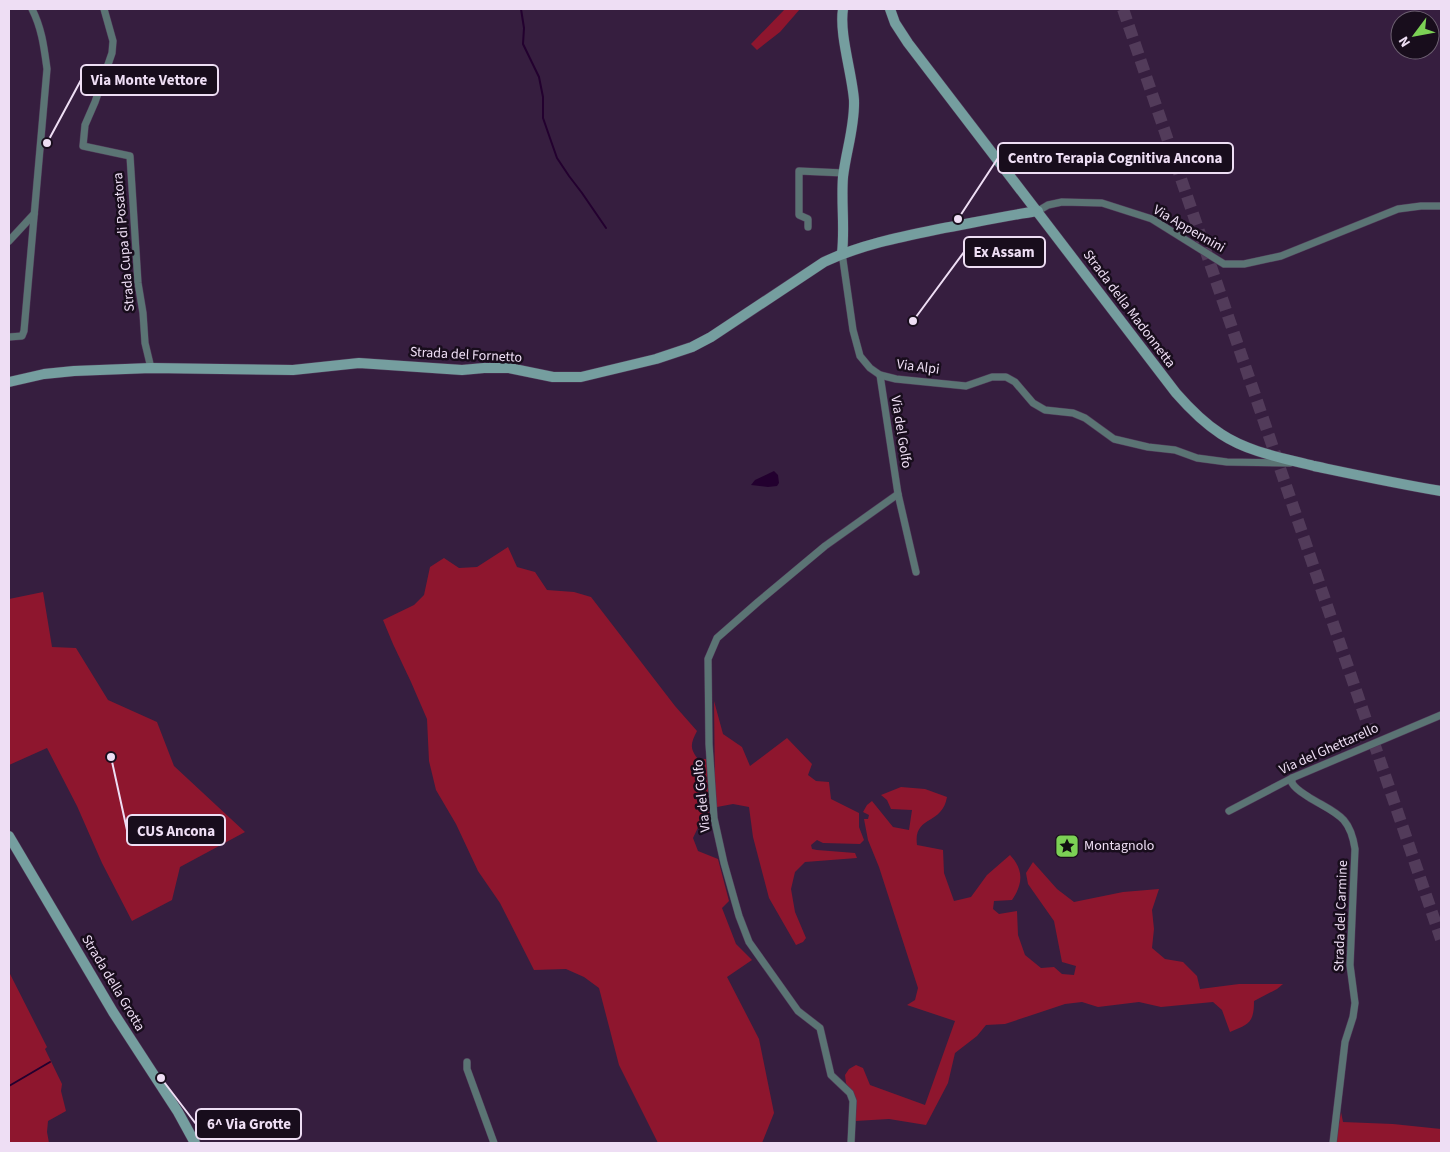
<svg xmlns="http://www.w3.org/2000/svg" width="1450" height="1152" font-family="'Source Sans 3',sans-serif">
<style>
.green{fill:#8e162e}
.water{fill:#23002f}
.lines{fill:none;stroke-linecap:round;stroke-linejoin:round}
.stream{stroke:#23002f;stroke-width:2}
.highway-tunnel{stroke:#523b5a;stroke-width:12;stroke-dasharray:12 6;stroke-linecap:butt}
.street-casing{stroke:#503958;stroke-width:8}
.secondary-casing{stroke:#503958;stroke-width:11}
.street{stroke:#5b7474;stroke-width:7}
.secondary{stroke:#759e9f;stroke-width:10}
.labels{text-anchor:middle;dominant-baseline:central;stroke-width:5;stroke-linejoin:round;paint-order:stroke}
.street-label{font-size:14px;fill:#eedef4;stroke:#180d1c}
.poi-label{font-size:14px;fill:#eedef4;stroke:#180d1c;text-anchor:start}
.leader{fill:none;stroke:#eedef4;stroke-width:2}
.callout-dot{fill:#eedef4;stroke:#180d1c;stroke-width:2}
.callout{fill:#180d1c;stroke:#eedef4;stroke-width:2}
.callout-label{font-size:15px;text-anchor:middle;font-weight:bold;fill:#eedef4}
</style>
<rect width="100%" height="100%" fill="#361e3f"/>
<g class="green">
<polygon points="785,9 800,9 780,32 757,50 751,44"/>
<path d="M508,547L517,567L535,572L547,590L574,592L591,597L675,706L697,731C691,743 689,748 698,759H707L709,814L703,817L693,838L698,851L718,859L729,901L722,908L736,944L752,960L727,977L759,1039L774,1113L762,1143H658L619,1065L599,988L584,977L566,969L534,970L500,903L478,871L456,824L436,790L429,761L427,719L411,682L393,644L383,620L414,605L424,595L430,567L444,558L459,568L477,567Z"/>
<polygon points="43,592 52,647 76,648 108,700 157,722 174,766 245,832 180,867 172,900 132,921 102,863 77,806 47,748 9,765 9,599"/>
<polygon points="714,701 723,734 742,747 750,766 787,738 812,764 808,775 816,781 829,782 831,799 859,813 859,827 864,840 860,844 823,843 817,840 811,845 812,849 817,850 855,853 857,858 805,862 795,872 791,889 795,912 806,938 803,942 796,945 769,898 753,837 749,807 733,804 717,807 715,792"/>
<path d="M901,787L925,789L947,797C942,826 913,815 917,845L943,850L944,873L954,901L971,897L987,875L1010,855C1024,870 1023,884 1012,900L994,901L993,909L999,914L1017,911L1018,935L1025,955L1041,968L1054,967L1062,974L1074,975L1076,966L1062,962L1054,921L1028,884L1026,873L1033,862L1057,889L1074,902L1123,892L1159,889L1152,910L1154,929L1152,948L1165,959L1183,962L1197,976L1200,989L1239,984H1283L1277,989L1254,1001C1254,1023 1249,1024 1230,1032L1222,1010L1213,1002L1161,1007L1139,1002L1098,1007L1082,1002L1065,1004L1005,1024L986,1025L977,1036L955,1053L948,1083L926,1125L889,1119L855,1121L851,1091L846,1083L845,1075L849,1069L856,1065L863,1068L870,1085L925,1105L955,1021L907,1005L915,1000L918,988L879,867L868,840L864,819H868L869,815L863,812L867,805L872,801L893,827L909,830L912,810L891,809L887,800L881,795Z"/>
<polygon points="9,972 47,1047 45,1049 62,1084 61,1091 66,1111 48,1121 47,1132 49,1143 9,1143"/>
<polygon points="1341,1112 1343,1122 1393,1124 1441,1129 1441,1143 1336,1143"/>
</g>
<polygon class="water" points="774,471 778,475 779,483 777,486 768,487 751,485 755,480"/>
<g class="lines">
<g class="stream">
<polyline points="521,9 524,28 523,44 539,77 543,97 543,118 551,141 557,158 569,176 582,193 606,228"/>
<polyline points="9,1086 50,1062"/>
</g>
<polyline class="highway-tunnel" points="1123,9 1441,939"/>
<g class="street-casing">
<g id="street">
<polyline points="104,9 113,41 112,53 95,102 85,125 83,146 130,156 138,283 143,313 145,343 151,368"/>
<polyline points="1038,211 1048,205 1062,202 1102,203 1152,219 1224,264 1244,264 1281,256 1398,209 1421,206 1441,206"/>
<polyline points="808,227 808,219 799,215 799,171 844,173"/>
<polyline points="9,241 34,214"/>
<polyline points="842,253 853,330 860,356 870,368 880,375 896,379 966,386 992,377 1006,377 1015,382 1033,403 1045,410 1073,413 1085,418 1114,439 1148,447 1175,450 1197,458 1227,462 1290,463"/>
<path d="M9,337L22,336L24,331L47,69C44,47 42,29 32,9"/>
<polyline points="880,375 898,494 916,572"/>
<path d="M1292,778V783C1296,790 1303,793 1310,798C1337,814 1350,816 1355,849L1350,965L1355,1003L1353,1017L1345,1042L1333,1143"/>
<polyline points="1229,811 1292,778 1441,715"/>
<polyline points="467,1062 467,1069 494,1143"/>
<polyline points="851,1143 853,1101 850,1093 831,1075 820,1028 798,1011 749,942 739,916 724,863 714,818 709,744 708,659 717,638 758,602 825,546 898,494"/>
</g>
</g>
<g class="secondary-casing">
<g id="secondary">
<path d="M890,9L895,23L908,43L1176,393C1190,409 1204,423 1221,434C1248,452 1283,458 1314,466C1357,475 1399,484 1441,491"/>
<path d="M842,253C845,228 841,202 843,177C846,151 855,126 854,100C852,73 839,34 843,9"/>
<path d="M9,382L44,374L74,371L151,368L293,370L359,363L462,370L484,368H509L553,377H581L656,359L692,347L711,337L824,262C860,245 900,237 939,229C972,223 1004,216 1038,211"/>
<polyline points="9,836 113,1012 178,1112 195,1143"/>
</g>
</g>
<use href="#street" class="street"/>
<use href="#secondary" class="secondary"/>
</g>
<defs>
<g id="sight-square" transform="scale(1.25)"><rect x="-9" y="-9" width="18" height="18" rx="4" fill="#7cd155" stroke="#180d1c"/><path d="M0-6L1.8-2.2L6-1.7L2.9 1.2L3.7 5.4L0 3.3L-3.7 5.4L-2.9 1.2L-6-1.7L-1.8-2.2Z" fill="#111"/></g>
</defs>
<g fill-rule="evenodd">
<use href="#sight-square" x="1067" y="846"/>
</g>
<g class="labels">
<g class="street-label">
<text transform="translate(1189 229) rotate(30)">Via Appennini</text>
<text transform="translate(124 242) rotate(-95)">Strada Cupa di Posatora</text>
<text transform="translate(1129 309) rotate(53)">Strada della Madonnetta</text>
<text transform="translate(466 355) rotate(3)">Strada del Fornetto</text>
<text transform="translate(918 367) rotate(7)">Via Alpi</text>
<text transform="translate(901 432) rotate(81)">Via del Golfo</text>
<text transform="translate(1329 749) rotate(-24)">Via del Ghettarello</text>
<text transform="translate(702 796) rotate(-96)">Via del Golfo</text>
<text transform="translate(1341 916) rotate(-88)">Strada del Carmine</text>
<text transform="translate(113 983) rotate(59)">Strada della Grotta</text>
</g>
<g class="poi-label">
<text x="1084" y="846">Montagnolo</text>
</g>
</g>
<path class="leader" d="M47 143L81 80M958 219L998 158M913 321L964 252M111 757L127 830M161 1078L196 1124"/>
<g class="callout-dot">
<circle cx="47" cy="143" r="5"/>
<circle cx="958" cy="219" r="5"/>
<circle cx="913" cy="321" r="5"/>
<circle cx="111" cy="757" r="5"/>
<circle cx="161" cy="1078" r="5"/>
</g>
<g class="callout">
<rect x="81" y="65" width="137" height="30" rx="5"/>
<rect x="998" y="143" width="235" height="30" rx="5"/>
<rect x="964" y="237" width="81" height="30" rx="5"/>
<rect x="127" y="815" width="98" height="30" rx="5"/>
<rect x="196" y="1109" width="105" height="30" rx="5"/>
</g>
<g class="callout-label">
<text x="149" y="85">Via Monte Vettore</text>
<text x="1115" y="163">Centro Terapia Cognitiva Ancona</text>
<text x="1004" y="257">Ex Assam</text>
<text x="176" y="836">CUS Ancona</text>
<text x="249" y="1129">6^ Via Grotte</text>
</g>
<rect width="1450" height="1152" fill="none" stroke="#eedef4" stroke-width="20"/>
<g transform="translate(1415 35) rotate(238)"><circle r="24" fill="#180d1c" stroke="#6e6172"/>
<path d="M0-4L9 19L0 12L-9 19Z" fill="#7cd155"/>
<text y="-8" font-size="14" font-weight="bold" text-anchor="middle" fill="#eedef4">N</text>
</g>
</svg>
